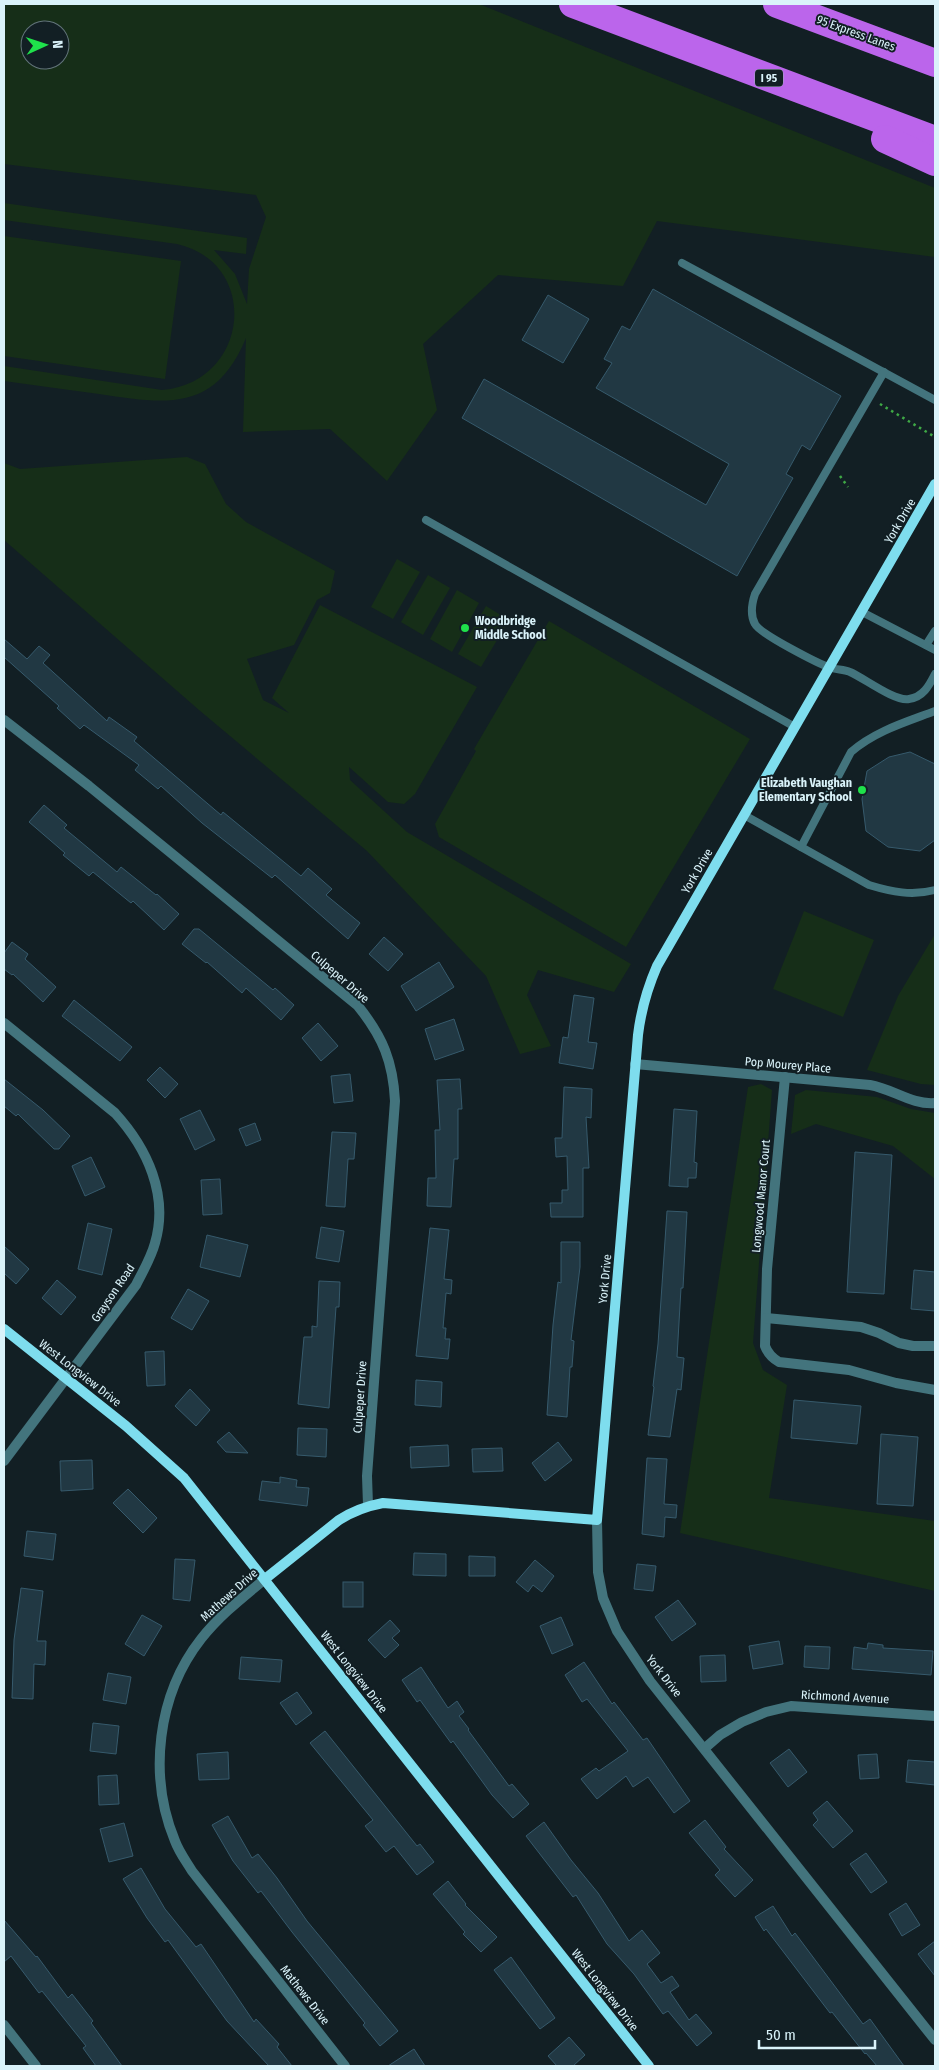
<svg xmlns="http://www.w3.org/2000/svg" width="939" height="2070" font-family="'Fira Sans Condensed',sans-serif">
<style>
.green{fill:#162e18;fill-rule:evenodd}
.building{fill:#213843;stroke:#365a6c}
.lines{fill:none;stroke-linecap:round;stroke-linejoin:round}
.path{stroke:#3fa946;stroke-width:2.5;stroke-dasharray:2.5 4;stroke-linecap:butt}
.lane{stroke:#43747d;stroke-width:8}
.street{stroke:#43747d;stroke-width:10}
.secondary{stroke:#7eddee;stroke-width:10}
.highway{stroke:#bb65eb;stroke-width:28}
.poi-dot{fill:#1fe14b;stroke:#121f24;stroke-width:2}
.labels{text-anchor:middle;dominant-baseline:central;stroke-width:4;stroke-linejoin:round;paint-order:stroke}
.shield{fill:#121f24;stroke:#9eb3ba;stroke-width:1}
.shield-label{font-size:11px;font-weight:bold;fill:#daf3fa}
.street-label{font-size:12px;fill:#daf3fa;stroke:#121f24}
.poi-label{font-size:12px;font-weight:bold;fill:#daf3fa;stroke:#121f24;text-anchor:start}
</style>
<rect width="100%" height="100%" fill="#121f24"/>
<g class="green">
<path d="M4,4H479L935,188V257L657,221L623,286L498,275L423,344L437,410L387,481L330,429L243,432L246,338C215,413 166,404 99,394C67,390 35,385 4,381V366L162,390C250,382 261,263 177,244L4,220V203L247,238L246,254L214,250L235,274L247,304L249,269L266,217L256,195L4,164ZM30,30H60V60H30Z"/>
<polygon points="4,236 181,261 165,379 4,356"/>
<polygon points="187,457 205,464 226,504 246,522 335,571 330,593 317,600 294,645 247,659 263,700 289,713 272,698 320,605 477,687 415,794 404,804 388,802 349,767 350,780 407,832 631,964 614,992 538,970 527,995 551,1046 520,1054 486,976 367,851 199,710 4,540 4,463 20,469"/>
<polygon points="397,559 420,572 393,619 371,607"/>
<polygon points="428,575 450,588 423,635 401,622"/>
<polygon points="457,590 479,603 452,652 430,639"/>
<polygon points="486,606 509,620 481,667 458,654"/>
<polygon points="549,621 750,739 626,947 439,837 435,824 476,751 474,749"/>
<polygon points="804,911 874,940 843,1017 773,989"/>
<polygon points="935,934 935,1085 921,1084 867,1070 898,996"/>
<polygon points="761,1084 772,1090 753,1343 763,1370 787,1385 769,1498 935,1521 935,1591 680,1533 748,1087"/>
<polygon points="806,1090 877,1097 911,1109 935,1113 935,1179 893,1146 816,1124 791,1134 795,1095"/>
</g>
<g class="building">
<polygon points="653,289 841,396 810,450 802,445 786,474 793,478 737,576 462,418 484,379 706,505 729,464 596,388 612,363 604,359 622,326 630,330"/>
<polygon points="548,295 589,319 563,363 522,340"/>
<polygon points="4,639 27,659 39,646 50,655 43,663 107,721 109,717 137,737 134,741 221,815 223,812 301,876 308,868 332,889 326,895 360,923 348,939 275,875 272,878 202,823 161,786 158,789 135,770 139,765 84,725 80,729 57,708 59,706 4,657"/>
<polygon points="910,752 935,764 935,840 920,851 888,847 866,831 862,799 867,771 889,757"/>
<polygon points="44,805 67,825 64,828 117,872 121,867 156,895 157,894 179,914 164,930 133,901 131,903 93,872 89,876 63,855 65,853 29,822"/>
<polygon points="194,929 199,929 273,990 275,988 294,1005 281,1020 246,988 242,993 207,962 206,963 182,944"/>
<polygon points="384,937 403,954 388,971 369,954"/>
<polygon points="12,942 28,954 25,959 56,987 43,1002 13,974 12,975 4,969 4,953"/>
<polygon points="439,962 454,987 416,1011 401,986"/>
<polygon points="574,995 594,998 588,1042 597,1043 593,1069 559,1063 563,1037 568,1038"/>
<polygon points="74,1000 132,1047 120,1061 62,1016"/>
<polygon points="454,1019 464,1050 435,1060 425,1029"/>
<polygon points="318,1023 338,1046 321,1061 302,1038"/>
<polygon points="160,1067 178,1084 165,1098 147,1080"/>
<polygon points="350,1074 353,1101 334,1103 331,1076"/>
<polygon points="4,1079 43,1110 70,1136 59,1149 54,1149 18,1114 16,1116 4,1106"/>
<polygon points="460,1079 462,1109 458,1109 458,1159 454,1159 451,1207 427,1206 428,1178 436,1178 435,1130 440,1130 437,1080"/>
<polygon points="564,1087 592,1089 591,1118 586,1117 589,1168 583,1168 583,1217 551,1217 550,1203 562,1203 562,1190 568,1190 567,1156 556,1157 555,1138 562,1138"/>
<polygon points="674,1109 697,1111 694,1162 697,1163 696,1178 688,1178 688,1187 669,1186"/>
<polygon points="200,1110 215,1140 195,1150 180,1119"/>
<polygon points="255,1123 261,1140 246,1146 239,1129"/>
<polygon points="332,1132 356,1133 354,1159 348,1159 345,1207 326,1206"/>
<polygon points="855,1152 892,1155 884,1294 847,1292"/>
<polygon points="91,1157 105,1187 85,1196 72,1166"/>
<polygon points="220,1179 222,1214 203,1215 201,1180"/>
<polygon points="667,1211 687,1212 683,1288 681,1288 677,1357 684,1358 681,1390 677,1389 670,1437 648,1435 654,1387 653,1386 658,1344"/>
<polygon points="88,1223 112,1229 102,1275 78,1269"/>
<polygon points="321,1227 344,1231 339,1262 316,1258"/>
<polygon points="430,1228 449,1230 444,1279 452,1280 451,1294 446,1293 443,1328 446,1328 445,1339 450,1339 448,1359 416,1356"/>
<polygon points="207,1235 248,1245 240,1277 200,1267"/>
<polygon points="561,1242 580,1242 580,1267 571,1340 574,1341 572,1367 570,1367 567,1417 547,1415 553,1325 558,1282 561,1283"/>
<polygon points="4,1246 29,1269 16,1284 4,1273"/>
<polygon points="914,1270 935,1272 935,1311 911,1309"/>
<polygon points="57,1280 76,1297 61,1315 42,1298"/>
<polygon points="319,1281 340,1282 339,1307 336,1307 329,1408 298,1404 304,1337 312,1337 312,1326 317,1327"/>
<polygon points="188,1289 209,1301 192,1330 171,1318"/>
<polygon points="164,1351 165,1385 147,1386 145,1352"/>
<polygon points="416,1380 442,1382 441,1407 415,1405"/>
<polygon points="190,1389 210,1410 196,1426 175,1406"/>
<polygon points="794,1400 861,1406 857,1444 791,1438"/>
<polygon points="298,1428 327,1429 326,1457 297,1455"/>
<polygon points="229,1432 248,1453 226,1452 217,1442"/>
<polygon points="881,1434 918,1437 913,1506 877,1504"/>
<polygon points="558,1442 572,1460 545,1481 532,1463"/>
<polygon points="448,1445 449,1466 411,1468 410,1447"/>
<polygon points="502,1448 503,1471 473,1472 472,1449"/>
<polygon points="647,1458 667,1459 664,1504 677,1505 676,1518 665,1517 664,1537 642,1534"/>
<polygon points="92,1460 93,1489 61,1491 60,1461"/>
<polygon points="280,1477 297,1480 296,1487 309,1488 307,1506 259,1500 262,1481 280,1483"/>
<polygon points="128,1489 157,1518 143,1533 113,1503"/>
<polygon points="27,1531 56,1534 53,1560 24,1556"/>
<polygon points="414,1553 446,1554 446,1576 413,1575"/>
<polygon points="469,1556 495,1557 495,1576 469,1576"/>
<polygon points="175,1559 195,1560 190,1601 173,1599"/>
<polygon points="535,1560 554,1576 542,1592 533,1585 528,1592 516,1582"/>
<polygon points="637,1564 656,1566 653,1591 634,1589"/>
<rect x="343" y="1582" width="20" height="25"/>
<polygon points="21,1588 43,1591 37,1641 46,1641 45,1665 34,1664 33,1699 12,1698 14,1640"/>
<polygon points="678,1600 696,1624 672,1641 655,1617"/>
<polygon points="142,1615 162,1626 144,1656 125,1644"/>
<polygon points="561,1617 573,1645 552,1654 540,1626"/>
<polygon points="390,1620 400,1631 392,1638 399,1645 385,1658 368,1640"/>
<polygon points="779,1641 783,1664 753,1669 749,1646"/>
<polygon points="868,1643 883,1645 883,1648 933,1651 931,1675 852,1669 854,1647 867,1649"/>
<polygon points="805,1646 830,1647 829,1669 804,1667"/>
<polygon points="725,1655 726,1681 701,1682 700,1656"/>
<polygon points="241,1657 282,1660 280,1682 239,1679"/>
<polygon points="584,1662 612,1704 614,1702 643,1740 647,1738 690,1801 674,1813 648,1777 633,1787 626,1776 597,1799 581,1779 596,1768 599,1771 628,1751 587,1699 582,1702 565,1675"/>
<polygon points="421,1667 448,1708 457,1701 464,1712 459,1716 469,1729 468,1730 509,1786 512,1784 529,1804 513,1818 492,1795 453,1741 451,1743 420,1700 417,1702 402,1680"/>
<polygon points="108,1673 131,1677 126,1704 103,1700"/>
<polygon points="297,1692 312,1713 296,1725 280,1703"/>
<polygon points="93,1723 119,1726 116,1754 90,1751"/>
<polygon points="325,1731 417,1846 420,1844 434,1862 417,1875 394,1846 386,1852 365,1826 373,1820 310,1743"/>
<polygon points="789,1749 807,1772 788,1787 770,1763"/>
<polygon points="228,1752 229,1779 199,1780 197,1754"/>
<polygon points="877,1754 879,1778 860,1779 858,1755"/>
<polygon points="908,1760 935,1762 935,1785 906,1782"/>
<polygon points="117,1775 119,1804 99,1805 98,1776"/>
<polygon points="827,1801 853,1831 833,1848 813,1825 818,1820 813,1813"/>
<polygon points="228,1816 252,1858 258,1854 277,1878 307,1921 398,2031 380,2046 363,2025 365,2023 292,1932 261,1891 258,1893 233,1861 212,1825"/>
<polygon points="705,1820 726,1847 724,1849 753,1880 735,1897 715,1875 720,1870 689,1833"/>
<polygon points="544,1822 571,1860 598,1893 629,1941 642,1930 660,1953 647,1964 661,1983 672,1976 679,1986 670,1992 689,2020 696,2014 712,2033 697,2046 668,2011 663,2014 634,1974 607,1944 576,1895 573,1897 526,1836"/>
<polygon points="124,1823 133,1856 109,1862 100,1829"/>
<polygon points="866,1853 887,1882 871,1893 850,1864"/>
<polygon points="141,1868 165,1909 196,1947 201,1944 254,2022 256,2019 279,2044 277,2047 292,2066 269,2066 227,2021 168,1940 165,1942 147,1918 123,1879"/>
<polygon points="448,1881 466,1904 465,1905 497,1937 481,1952 463,1934 465,1932 433,1894"/>
<polygon points="906,1903 920,1925 902,1936 889,1914"/>
<polygon points="773,1906 792,1936 795,1933 863,2024 870,2019 904,2066 877,2066 866,2053 865,2054 832,2012 830,2013 766,1929 764,1931 755,1917"/>
<polygon points="4,1920 36,1957 37,1956 68,1998 72,1994 93,2021 91,2023 122,2066 96,2066 83,2048 86,2046 42,1991 39,1993 11,1956 4,1962"/>
<polygon points="935,1941 935,1976 918,1954"/>
<polygon points="511,1957 555,2018 540,2029 494,1970"/>
<polygon points="569,2037 585,2055 573,2066 557,2066 548,2056"/>
<polygon points="414,2049 425,2066 388,2066"/>
</g>
<g class="lines">
<g class="path">
<polyline points="880,404 935,437"/>
<polyline points="840,476 848,487"/>
</g>
<g class="lane">
<polyline points="682,263 935,400"/>
<path d="M884,372L755,594C752,603 750,615 755,624C760,634 819,664 831,668C838,670 844,669 850,672C864,678 895,702 909,699C923,697 929,686 935,674"/>
<polyline points="426,520 795,727"/>
<polyline points="862,612 935,650"/>
<polyline points="926,645 935,631"/>
<path d="M744,815L869,885C892,892 912,896 935,890"/>
<path d="M801,847L851,752C875,731 906,722 935,711"/>
</g>
<g class="street">
<path d="M4,720L89,786L358,1006C383,1037 393,1062 395,1101L367,1476L368,1505"/>
<path d="M4,1023L115,1113C147,1148 169,1195 155,1243C151,1258 143,1271 136,1285L4,1461"/>
<path d="M635,1064L870,1085C893,1089 912,1105 935,1103"/>
<path d="M785,1077L767,1269L765,1346C768,1354 772,1358 779,1362L849,1370L896,1383L935,1390"/>
<polyline points="766,1318 861,1327 879,1333 899,1343 913,1346 935,1346"/>
<polyline points="597,1520 598,1572 603,1598 617,1631 650,1681 935,2040"/>
<path d="M265,1579C242,1598 219,1616 201,1639C157,1695 148,1776 175,1841C179,1852 186,1861 192,1871L345,2066"/>
<polyline points="705,1748 720,1735 742,1722 766,1712 791,1706 935,1716"/>
<polyline points="4,2025 36,2066"/>
</g>
<g class="secondary">
<polyline points="4,1329 126,1426 184,1478 649,2066"/>
<path d="M265,1579L339,1520C353,1511 367,1506 383,1503L597,1520L638,1035C641,1010 647,989 657,966L935,484"/>
</g>
<g class="highway">
<polyline points="573,4 935,140"/>
<polyline points="777,4 935,63"/>
<polyline points="885,139 935,162"/>
</g>
</g>
<g class="poi-dot">
<circle cx="465" cy="628" r="5"/>
<circle cx="862" cy="790" r="5"/>
</g>
<g class="labels">
<rect class="shield" x="755" y="69.5" width="28" height="17" rx="4"/>
<g class="shield-label">
<text x="769" y="78">I 95</text>
</g>
<g class="street-label">
<text transform="translate(856 33) rotate(20)">95 Express Lanes</text>
<text transform="translate(900 521) rotate(-60)">York Drive</text>
<text transform="translate(697 871) rotate(-60)">York Drive</text>
<text transform="translate(340 977) rotate(41)">Culpeper Drive</text>
<text transform="translate(788 1065) rotate(5)">Pop Mourey Place</text>
<text transform="translate(761 1196) rotate(-85)">Longwood Manor Court</text>
<text transform="translate(605 1279) rotate(-85)">York Drive</text>
<text transform="translate(113 1293) rotate(-56)">Grayson Road</text>
<text transform="translate(80 1373) rotate(38)">West Longview Drive</text>
<text transform="translate(360 1397) rotate(-86)">Culpeper Drive</text>
<text transform="translate(229 1595) rotate(-42)">Mathews Drive</text>
<text transform="translate(354 1672) rotate(52)">West Longview Drive</text>
<text transform="translate(664 1676) rotate(52)">York Drive</text>
<text transform="translate(845 1697) rotate(3)">Richmond Avenue</text>
<text transform="translate(605 1990) rotate(52)">West Longview Drive</text>
<text transform="translate(305 1995) rotate(52)">Mathews Drive</text>
</g>
<g class="poi-label">
<text x="475" y="621">Woodbridge<tspan x="475" dy="14">Middle School</tspan></text>
<text x="852" y="783" text-anchor="end">Elizabeth Vaughan<tspan x="852" dy="14">Elementary School</tspan></text>
</g>
</g>
<rect width="939" height="2070" fill="none" stroke="#daf3fa" stroke-width="10"/>
<g transform="translate(45 45) rotate(87)"><circle r="24" fill="#121f24" stroke="#62747a"/>
<path d="M0-4L9 19L0 12L-9 19Z" fill="#1fe14b"/>
<text y="-8" font-size="14" font-weight="bold" text-anchor="middle" fill="#daf3fa">N</text>
</g>
<path d="M759 2040v8h116v-8" fill="none" stroke="#daf3fa" stroke-width="2.5"/>
<text x="766" y="2040" font-size="15" fill="#daf3fa" stroke="#121f24" stroke-width="4" paint-order="stroke">50 m</text>
</svg>
